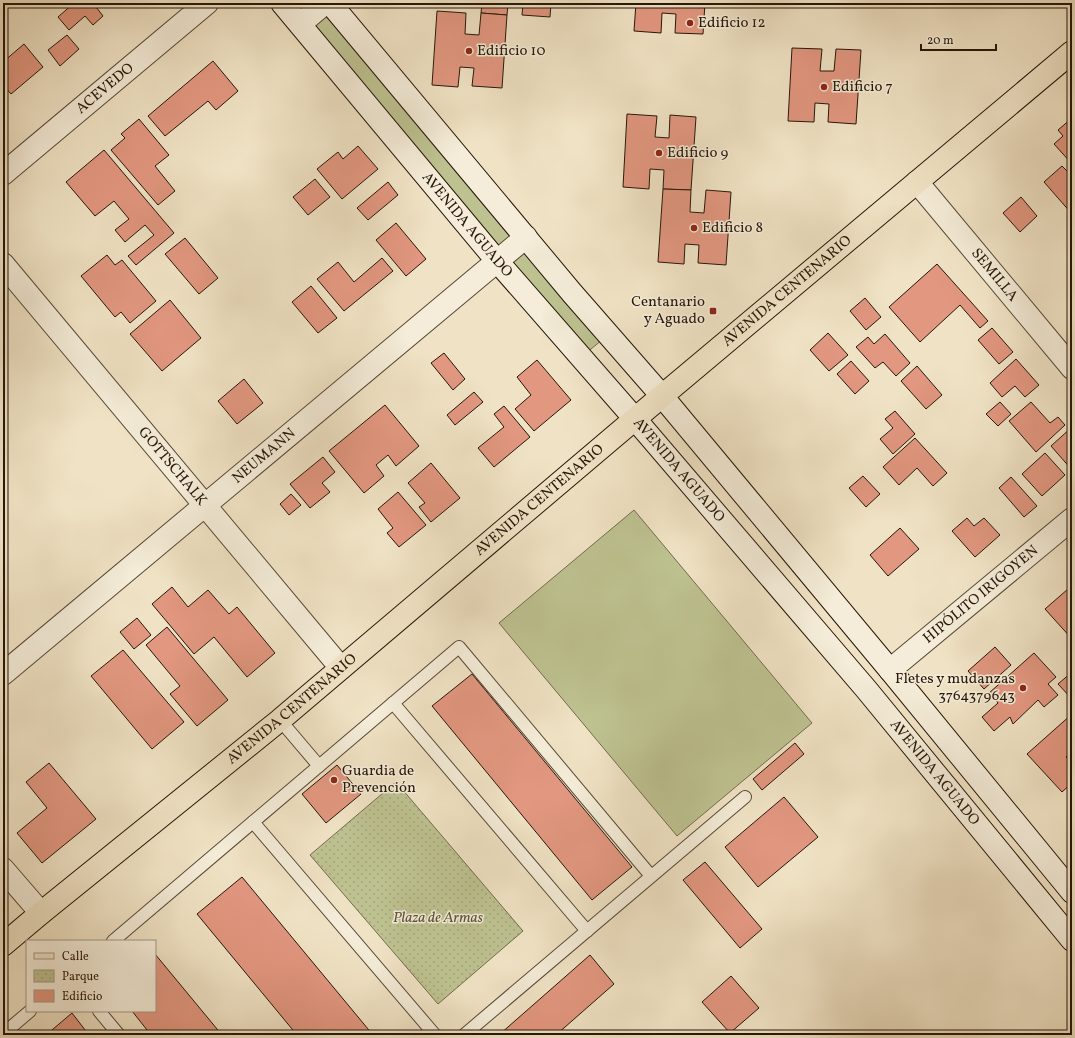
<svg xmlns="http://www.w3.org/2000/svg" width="1075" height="1038" font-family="Vollkorn,serif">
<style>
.grass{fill:#bec291;stroke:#726c4d}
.park{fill:url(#park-dots);stroke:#726c4d}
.building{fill:#e29780;stroke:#261609}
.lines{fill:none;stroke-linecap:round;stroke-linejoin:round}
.service-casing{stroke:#584938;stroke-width:14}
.minor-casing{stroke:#584938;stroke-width:24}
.secondary-casing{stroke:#261609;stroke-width:24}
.primary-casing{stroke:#261609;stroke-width:24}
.service{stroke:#f5edd9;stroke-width:12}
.minor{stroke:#f5edd9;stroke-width:22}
.secondary{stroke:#f5edd9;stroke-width:22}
.primary{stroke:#f0e3c5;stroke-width:22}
.poi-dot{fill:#8f2418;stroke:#f5edd9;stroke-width:1.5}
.labels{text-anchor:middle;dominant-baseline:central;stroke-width:3;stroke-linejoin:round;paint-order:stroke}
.poi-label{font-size:15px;fill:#261609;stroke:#f5edd9;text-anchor:start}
.street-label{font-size:15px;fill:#261609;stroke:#f5edd9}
.park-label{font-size:15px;font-style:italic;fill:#5b5239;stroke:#f5edd9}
</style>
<defs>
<pattern id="park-dots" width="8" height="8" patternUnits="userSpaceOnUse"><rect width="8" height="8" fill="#bec291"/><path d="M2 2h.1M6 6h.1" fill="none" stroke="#a3a67c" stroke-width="1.8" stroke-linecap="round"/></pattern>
</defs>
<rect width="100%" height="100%" fill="#f0e3c5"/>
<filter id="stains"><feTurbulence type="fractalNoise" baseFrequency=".005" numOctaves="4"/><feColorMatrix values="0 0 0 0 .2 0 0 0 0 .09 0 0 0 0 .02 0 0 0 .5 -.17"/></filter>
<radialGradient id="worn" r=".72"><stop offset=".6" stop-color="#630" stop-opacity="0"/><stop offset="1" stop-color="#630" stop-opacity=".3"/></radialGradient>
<g class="grass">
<polygon points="293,3 326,3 602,340 586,353"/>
<polygon points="634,510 812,723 677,836 499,623"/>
</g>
<polygon class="park" points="396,782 523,931 438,1004 310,855"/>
<g class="building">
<polygon points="74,3 93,3 103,16 93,25 85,16 69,30 58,17"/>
<polygon points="482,3 508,3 507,15 481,13"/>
<polygon points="523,3 551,3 550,17 522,15"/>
<polygon points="636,3 705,3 703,34 675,33 676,14 662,13 661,33 634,31"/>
<polygon points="437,11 466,13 465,34 479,35 481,13 507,15 502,88 472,86 474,68 460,67 458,87 432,85"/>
<polygon points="67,35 79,49 60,66 48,50"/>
<polygon points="24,44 43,67 11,94 3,85 3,62"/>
<polygon points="792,48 822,49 820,71 834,71 836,49 861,50 856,124 828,122 829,104 815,103 814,122 788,121"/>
<polygon points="213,61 238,91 216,110 208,101 165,136 148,116"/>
<polygon points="627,114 657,116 655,137 669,138 670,115 696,117 691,190 663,189 664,170 650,169 649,189 623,187"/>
<polygon points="1072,118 1072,164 1054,144 1063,136 1058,130"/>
<polygon points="139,119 169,155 155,166 175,191 158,205 111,150 125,138 121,134"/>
<polygon points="358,146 378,169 342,199 317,169 338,152 343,159"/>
<polygon points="104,150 174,233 136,265 128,256 154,235 145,225 125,242 115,230 129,219 114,201 95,216 66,182"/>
<polygon points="1062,166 1072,176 1072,214 1044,182"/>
<polygon points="315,179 330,197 308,215 293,197"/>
<polygon points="388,182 398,195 368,220 357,208"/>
<polygon points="663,189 691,190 690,212 704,213 706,190 731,192 726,265 698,263 699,245 685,244 684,264 658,262"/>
<polygon points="1021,197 1037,216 1020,232 1003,213"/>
<polygon points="396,223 426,259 406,276 376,240"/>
<polygon points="185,238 218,278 199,294 165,254"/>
<polygon points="107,255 115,265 122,260 156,301 130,323 121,312 115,317 81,276"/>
<polygon points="382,258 393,271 344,311 317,279 338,262 354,282"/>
<polygon points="937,264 988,321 980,328 960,305 920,342 889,307"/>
<polygon points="311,286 337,318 318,333 292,302"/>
<polygon points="865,298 881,317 866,330 850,311"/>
<polygon points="170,300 201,338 162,371 130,334"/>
<polygon points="992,328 1013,352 999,364 978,340"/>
<polygon points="828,333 848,355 829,371 810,350"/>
<polygon points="885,334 910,363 896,376 883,362 875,368 856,347 868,337 874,344"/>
<polygon points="444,353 465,379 453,390 431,363"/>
<polygon points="1016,359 1039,385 1025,397 1015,386 1002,397 990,383"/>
<polygon points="537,360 571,400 534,431 515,409 531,395 517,377"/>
<polygon points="851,361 869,381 855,394 837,374"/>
<polygon points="917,366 942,395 926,409 901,381"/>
<polygon points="244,379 263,403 237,424 218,401"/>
<polygon points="474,392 483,402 455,425 447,415"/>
<polygon points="1000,402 1011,414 998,426 986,414"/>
<polygon points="1031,402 1050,423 1058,417 1065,425 1036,452 1009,421"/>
<polygon points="385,405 419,446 396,466 388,455 376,465 384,476 364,493 329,451"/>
<polygon points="504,406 530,437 494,467 478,448 504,427 494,414"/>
<polygon points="895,411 915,434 893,454 880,439 893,428 885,419"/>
<polygon points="1072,427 1072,470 1051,446"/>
<polygon points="915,438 947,473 933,486 917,468 899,485 883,467"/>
<polygon points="1045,453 1065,475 1042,496 1022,474"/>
<polygon points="323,457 335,472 322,483 330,492 310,508 290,484"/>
<polygon points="431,463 460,498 431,522 419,507 425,503 408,483"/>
<polygon points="863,476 880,494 866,507 849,488"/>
<polygon points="1011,477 1037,506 1024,517 999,488"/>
<polygon points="398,492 426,525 399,547 387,533 393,528 378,509"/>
<polygon points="291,494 301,505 289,515 280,504"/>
<polygon points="967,518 974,526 984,518 1000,535 975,557 952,531"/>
<polygon points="900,528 919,549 888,576 870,555"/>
<polygon points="172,587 188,607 208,590 229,614 237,607 275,653 247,677 214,637 194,654 152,604"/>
<polygon points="1068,589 1072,594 1072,639 1045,609"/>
<polygon points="137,618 151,635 134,649 120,632"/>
<polygon points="167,627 228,700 197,726 170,694 180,686 146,645"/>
<polygon points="995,647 1011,665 984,689 968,671"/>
<polygon points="123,650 184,722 152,749 91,676"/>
<polygon points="1034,653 1056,677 1048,684 1058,695 1044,707 1038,700 1013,724 1010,717 994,731 982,717 998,703 989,693"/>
<polygon points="1072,672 1072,699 1058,684"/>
<polygon points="472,674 632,867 592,900 432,706"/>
<polygon points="1072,714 1072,751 1066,757 1072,763 1072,783 1062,792 1027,754"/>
<polygon points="795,743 804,754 762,790 753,779"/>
<polygon points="49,763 96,819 42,863 17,833 47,808 26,782"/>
<polygon points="337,765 361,794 326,823 302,794"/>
<polygon points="784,797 818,837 758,887 725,847"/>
<polygon points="705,862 762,929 740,948 683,880"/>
<polygon points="242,877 373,1035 297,1035 197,914"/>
<polygon points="155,954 222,1035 151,1035 132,1011 155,1011"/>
<polygon points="590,955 614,984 556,1035 501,1035 500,1034"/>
<polygon points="731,976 759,1008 730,1033 702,1002"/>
<polygon points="72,1013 89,1035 46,1035"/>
</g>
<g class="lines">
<g class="service-casing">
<g id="service">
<polyline points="393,703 587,931"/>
<polyline points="280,720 319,766"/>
<polyline points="253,822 435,1035"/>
<polyline points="113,941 459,647 651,876"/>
<polyline points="99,1011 119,1035"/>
<polyline points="3,1034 30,1011"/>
<polyline points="464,1035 745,797"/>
</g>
</g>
<g class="minor-casing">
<g id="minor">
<polyline points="300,24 325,3"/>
<path id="s1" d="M3,174L207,3"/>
<path id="s2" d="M917,182L1072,368"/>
<path id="s3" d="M3,264L341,668"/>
<path id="s4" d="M890,670L1072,519"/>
<path id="s5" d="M3,674L526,237"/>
<polyline points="3,869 41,913"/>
</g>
</g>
<g class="secondary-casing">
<g id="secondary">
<path id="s6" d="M282,3L497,261L635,419L866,689L1072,940"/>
<polyline points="330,3 572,293 662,396 890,670 1072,892"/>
</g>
</g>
<g class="primary-casing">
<g id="primary">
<path id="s7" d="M3,945L41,913L280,720L662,396L1072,52"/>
</g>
</g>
<use href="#service" class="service"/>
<use href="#minor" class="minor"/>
<use href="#secondary" class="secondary"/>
<use href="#primary" class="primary"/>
</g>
<g class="poi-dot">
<circle cx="690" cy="23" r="4"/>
<circle cx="469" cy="51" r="4"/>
<circle cx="824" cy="87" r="4"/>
<circle cx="659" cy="153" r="4"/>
<circle cx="694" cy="228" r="4"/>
<rect x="709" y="307" width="8" height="8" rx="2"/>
<circle cx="1023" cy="688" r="4"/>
<circle cx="334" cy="780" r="4"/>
</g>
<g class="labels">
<g class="poi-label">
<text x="698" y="23">Edificio 12</text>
<text x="477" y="51">Edificio 10</text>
<text x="832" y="87">Edificio 7</text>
<text x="667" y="153">Edificio 9</text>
<text x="702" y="228">Edificio 8</text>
<text x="705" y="302" text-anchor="end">Centanario<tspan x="705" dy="17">y Aguado</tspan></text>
<text x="1015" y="679" text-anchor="end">Fletes y mudanzas<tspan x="1015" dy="17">3764379643</tspan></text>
<text x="342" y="771">Guardia de<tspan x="342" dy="17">Prevención</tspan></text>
</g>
<g class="street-label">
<text stroke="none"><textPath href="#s1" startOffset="133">ACEVEDO</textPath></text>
<text stroke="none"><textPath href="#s6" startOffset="289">AVENIDA AGUADO</textPath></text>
<text stroke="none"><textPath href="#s2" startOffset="121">SEMILLA</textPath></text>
<text stroke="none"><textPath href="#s7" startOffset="1021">AVENIDA CENTENARIO</textPath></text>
<text stroke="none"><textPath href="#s5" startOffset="340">NEUMANN</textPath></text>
<text stroke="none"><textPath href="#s3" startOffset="264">GOTTSCHALK</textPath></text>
<text stroke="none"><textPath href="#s6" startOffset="613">AVENIDA AGUADO</textPath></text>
<text stroke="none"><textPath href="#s7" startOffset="697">AVENIDA CENTENARIO</textPath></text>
<text stroke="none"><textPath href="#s4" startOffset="118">HIPÓLITO IRIGOYEN</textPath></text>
<text stroke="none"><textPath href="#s7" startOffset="373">AVENIDA CENTENARIO</textPath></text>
<text stroke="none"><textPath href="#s6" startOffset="1009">AVENIDA AGUADO</textPath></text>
</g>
<g class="park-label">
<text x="438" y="918">Plaza de Armas</text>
</g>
</g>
<rect width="1075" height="1038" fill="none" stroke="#f0e3c5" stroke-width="16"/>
<rect x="4" y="4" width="1067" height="1030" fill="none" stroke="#261609" stroke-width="2"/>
<rect x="8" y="8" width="1059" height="1022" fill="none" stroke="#261609"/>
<rect x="26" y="940" width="130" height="72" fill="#f5edd9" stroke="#a29786"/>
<rect x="34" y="953" width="20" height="6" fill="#f0e3c5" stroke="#a29786"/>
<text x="62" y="960" font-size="12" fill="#261609">Calle</text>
<rect x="34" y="970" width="20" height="12" fill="url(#park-dots)" stroke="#a29786"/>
<text x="62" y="980" font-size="12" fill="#261609">Parque</text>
<rect x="34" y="990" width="20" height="12" fill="#e29780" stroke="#a29786"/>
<text x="62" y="1000" font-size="12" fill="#261609">Edificio</text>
<path d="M921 44v6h75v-6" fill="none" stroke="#261609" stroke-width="2"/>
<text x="927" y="44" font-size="12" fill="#261609" stroke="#f5edd9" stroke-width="3" paint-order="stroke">20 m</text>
<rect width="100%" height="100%" filter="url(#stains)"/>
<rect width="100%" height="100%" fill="url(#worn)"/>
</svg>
